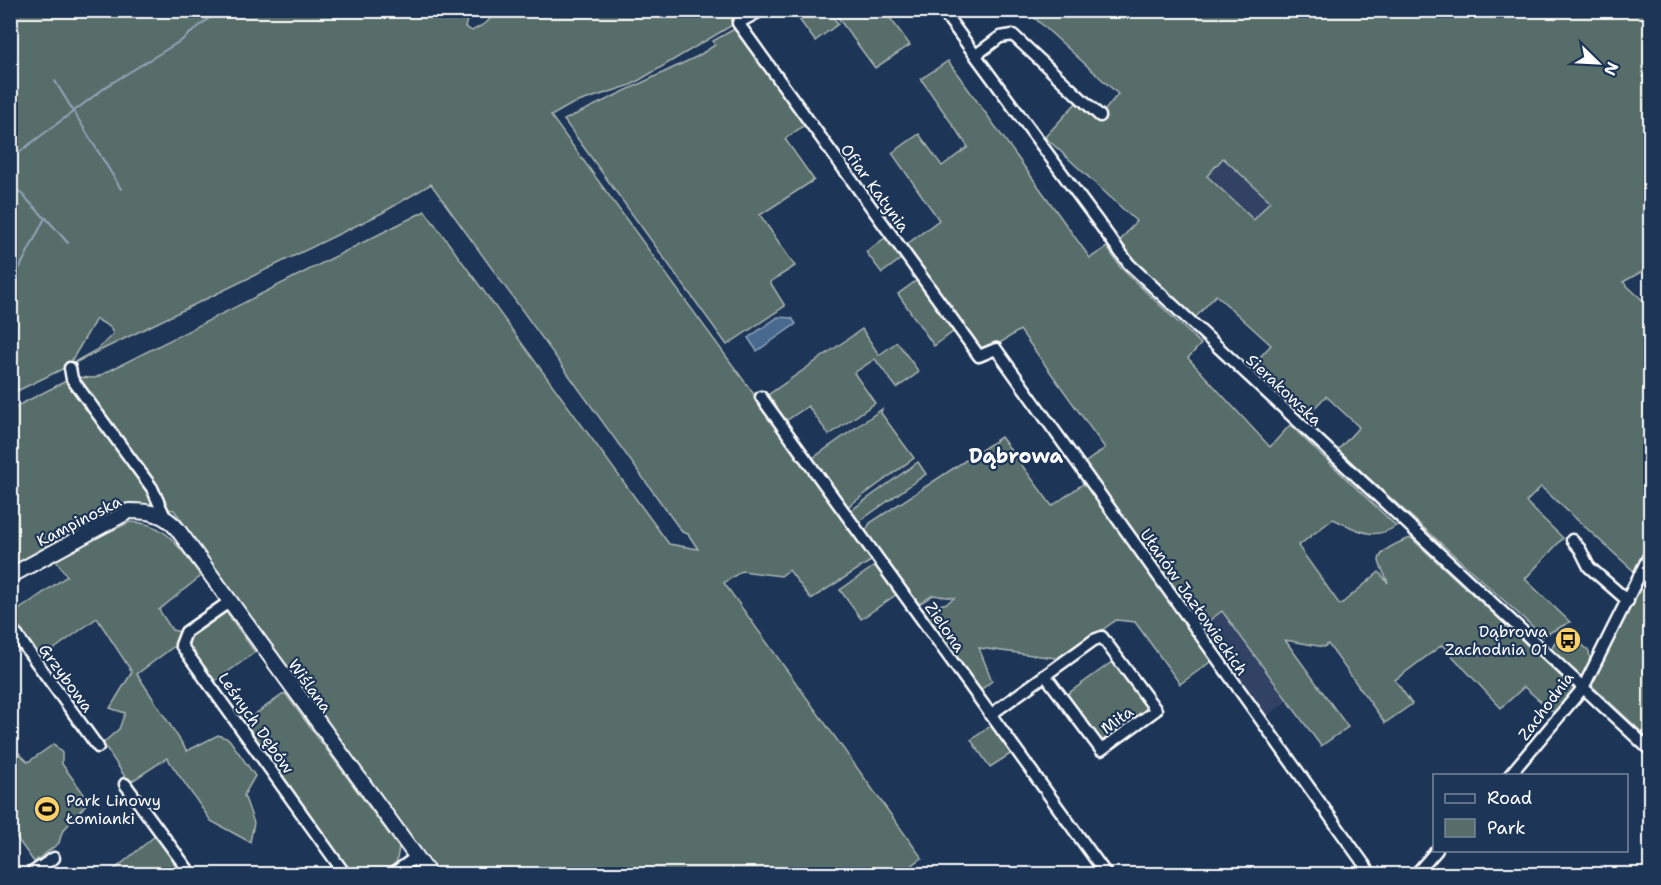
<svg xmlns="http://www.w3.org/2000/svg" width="1661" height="885" font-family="'Shantell Sans',sans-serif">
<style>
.built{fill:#314265}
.green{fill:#576d69;stroke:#abb6b4;stroke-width:1.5;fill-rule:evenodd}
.water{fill:#476b8e;stroke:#91a6bb;stroke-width:1.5}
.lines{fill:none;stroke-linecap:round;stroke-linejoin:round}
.stream{stroke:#91a6bb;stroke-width:2}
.minor-casing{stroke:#fff;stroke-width:15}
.major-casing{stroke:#fff;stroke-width:18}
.minor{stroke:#1d3557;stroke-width:10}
.major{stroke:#1d3557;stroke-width:14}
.labels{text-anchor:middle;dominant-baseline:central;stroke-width:4.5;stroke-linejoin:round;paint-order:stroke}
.street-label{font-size:16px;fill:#fff;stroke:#1d3557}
.poi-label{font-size:16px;fill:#fff;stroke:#1d3557;text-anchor:end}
.quarter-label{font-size:20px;font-weight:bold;fill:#fff;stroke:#1d3557}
</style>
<rect width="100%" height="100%" fill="#1d3557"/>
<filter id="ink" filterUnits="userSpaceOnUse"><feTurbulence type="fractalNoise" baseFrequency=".0167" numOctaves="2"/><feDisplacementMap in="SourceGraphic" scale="12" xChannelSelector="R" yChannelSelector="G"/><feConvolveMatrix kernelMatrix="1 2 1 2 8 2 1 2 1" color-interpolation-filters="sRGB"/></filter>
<g filter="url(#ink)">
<g class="built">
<polygon points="1223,158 1270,202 1254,221 1207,176"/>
<polygon points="1222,611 1287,701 1263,719 1212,649 1214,638 1198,629"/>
</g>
<g class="green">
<path d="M470,10L465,27L472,31L486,23L498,11H756L631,85L572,104L551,116L874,559L811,599L789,570L781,576L742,571L724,583L922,858L900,874H436L174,510L134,505L116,510L11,567V409L74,377L95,378L425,211L669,544L698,549L688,534L682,532L431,184L382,213L11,394V11ZM96,319L110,327L113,334L98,349L69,365Z"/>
<polygon points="793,11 829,11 838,24 815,41"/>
<polygon points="833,11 885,11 910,45 875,68"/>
<path d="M1027,11H1650V271L1648,268L1623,282L1650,307V415L1643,423L1650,430V547L1637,574L1541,487L1526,502L1563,538L1525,579L1570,622L1543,636L1338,450L1359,427L1326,396L1304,419L1249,369L1271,345L1216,295L1195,318L1132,259L1120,241L1136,221L1045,137L1076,103L1096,121L1118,94ZM1223,158L1270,201L1254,220L1207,176Z"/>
<polygon points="738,27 807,123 785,139 814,180 760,215 795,266 770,282 785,306 727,345 564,120 698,56 715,45 713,41"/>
<path d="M948,61L1090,258L1107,247L1121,268L1201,344L1188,358L1270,447L1290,425L1396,526C1373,542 1356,529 1333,519L1298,546L1340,605L1379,572L1388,583C1386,576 1379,565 1379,560C1381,548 1402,541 1411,538L1575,689L1554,713L1524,687L1501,708L1442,645L1395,680L1412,704L1385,723L1328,644L1324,647L1285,640L1348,727L1321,746L1222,611L1198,629L1082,465L1105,448L1020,330L983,354L902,248L939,220L892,153L919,134L942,166L968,147L921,79Z"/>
<polygon points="889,235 905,256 882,273 866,252"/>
<polygon points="920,278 957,329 934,346 898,294"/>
<polygon points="862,329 879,355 897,342 919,372 897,388 875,359 854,373 875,403 829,435 808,406 783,423 765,397"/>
<polygon points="882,409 881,413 914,458 846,508 812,462 813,458"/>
<polygon points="1001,437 1052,506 1087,481 1213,660 1180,684 1135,622 1116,620 1063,659 979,648 992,681 978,692 919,610 947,603 954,598 933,595 919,604 865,532 870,523"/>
<polygon points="918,462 926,474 857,523 849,512"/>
<path d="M130,522C168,522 179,549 201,576L159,610L172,630L181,632L177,644L137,674L187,751L218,735L229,739L255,776L244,795L254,823L250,842L211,821L167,758L129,783L103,743L119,729L125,713L110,708L132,672L97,618L39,660L11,619L10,616L67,576L54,558Z"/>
<polygon points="1650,561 1650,731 1643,733 1591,685 1590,682"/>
<polygon points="876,565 897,594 861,619 840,590"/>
<polygon points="224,609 255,652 214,682 183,642 184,639"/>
<polygon points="1558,637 1574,642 1576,639 1589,651 1590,661 1582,676 1578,676 1550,650"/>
<polygon points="1116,659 1149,705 1147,712 1107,742 1098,740 1066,695"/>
<polygon points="285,693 399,848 396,864 382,874 350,874 241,724"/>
<polygon points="992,725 1012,753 990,767 971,740"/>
<polygon points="54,744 62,753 62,764 89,801 62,832 59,843 34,862 11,830 11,745 28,762"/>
<polygon points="156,835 185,874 109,874"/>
</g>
<polygon class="water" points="778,317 792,318 796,324 757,351 748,338"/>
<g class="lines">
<g class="stream">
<polyline points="55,81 121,189"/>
<polyline points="10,159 110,84 182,40 219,10"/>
<polyline points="10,182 45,218 15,277"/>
<polyline points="46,218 68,243"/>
</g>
<g class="minor-casing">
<g id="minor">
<polyline points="762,10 738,23 979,356 996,349 1371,874"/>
<polyline points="942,10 1129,264 1650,750"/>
<polyline points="976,55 1000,37 1013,35 1100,116"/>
<polyline points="70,368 72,379 152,488 165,517"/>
<polyline points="761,397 1106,874"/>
<polyline points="1572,540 1580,549 1589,567 1628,601"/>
<polyline points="229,602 186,632 181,645 345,874"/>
<polyline points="10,626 98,747"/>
<polyline points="990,715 1094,640 1102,637 1156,710 1101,750 1045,675"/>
<polyline points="1509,776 1583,688 1650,554"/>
<polyline points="125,784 191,874"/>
<polyline points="30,874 54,858"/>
<polyline points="392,874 416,857"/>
<polyline points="1416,874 1437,850"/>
</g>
</g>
<g class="major-casing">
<path id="major" d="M10,576L129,511C149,511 165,513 178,530L429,874"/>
</g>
<use href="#minor" class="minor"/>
<use href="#major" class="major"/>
</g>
</g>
<defs>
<g id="bus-disc" transform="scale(1.35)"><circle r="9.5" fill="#ffd166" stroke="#1d3557"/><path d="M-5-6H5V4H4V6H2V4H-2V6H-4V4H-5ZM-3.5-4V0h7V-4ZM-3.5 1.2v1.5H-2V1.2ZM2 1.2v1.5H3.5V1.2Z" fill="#111"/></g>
<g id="stadium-disc" transform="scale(1.35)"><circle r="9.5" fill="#ffd166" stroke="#1d3557"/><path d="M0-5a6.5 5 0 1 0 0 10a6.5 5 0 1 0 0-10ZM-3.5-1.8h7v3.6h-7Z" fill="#111"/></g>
</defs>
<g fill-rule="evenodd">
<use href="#bus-disc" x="1568" y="640"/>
<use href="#stadium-disc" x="47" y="809"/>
</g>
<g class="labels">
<g class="street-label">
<text transform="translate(875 188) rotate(54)">Ofiar Katynia</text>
<text transform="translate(1284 390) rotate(43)">Sierakowska</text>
<text transform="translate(79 521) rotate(-27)">Kampinoska</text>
<text transform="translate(1194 602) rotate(55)">Ułanów Jazłowieckich</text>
<text transform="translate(945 627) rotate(55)">Zielona</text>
<text transform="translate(66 678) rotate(54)">Grzybowa</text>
<text transform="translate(310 686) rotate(54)">Wiślana</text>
<text transform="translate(1546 706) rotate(-53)">Zachodnia</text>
<text transform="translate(1117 720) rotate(-36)">Miła</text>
<text transform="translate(256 723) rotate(55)">Leśnych Dębów</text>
</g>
<g class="poi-label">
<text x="1548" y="631">Dąbrowa<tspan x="1548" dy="18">Zachodnia 01</tspan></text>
<text x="66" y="800" text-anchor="start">Park Linowy<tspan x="66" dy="18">Łomianki</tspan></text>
</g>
<g class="quarter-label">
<text x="1016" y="456">Dąbrowa</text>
</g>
</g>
<rect width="1661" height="885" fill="none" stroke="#1d3557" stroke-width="36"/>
<rect x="18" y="18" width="1625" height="849" fill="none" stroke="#fff" stroke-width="2" filter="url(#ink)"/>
<rect x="1433" y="774" width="195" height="78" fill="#1d3557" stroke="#77869a" stroke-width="1.5"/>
<rect x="1445" y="794" width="30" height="9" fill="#1d3557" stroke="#77869a" stroke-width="1.5"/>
<text x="1487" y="804" font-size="18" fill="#ffffff">Road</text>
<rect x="1445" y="819" width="30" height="18" fill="#576d69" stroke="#77869a" stroke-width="1.5"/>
<text x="1487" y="834" font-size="18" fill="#ffffff">Park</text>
<g transform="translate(1598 63) rotate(114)" stroke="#1d3557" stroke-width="4.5" paint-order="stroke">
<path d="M0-4.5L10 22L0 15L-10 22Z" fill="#ffffff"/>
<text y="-9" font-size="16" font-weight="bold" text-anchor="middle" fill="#ffffff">N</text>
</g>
</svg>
